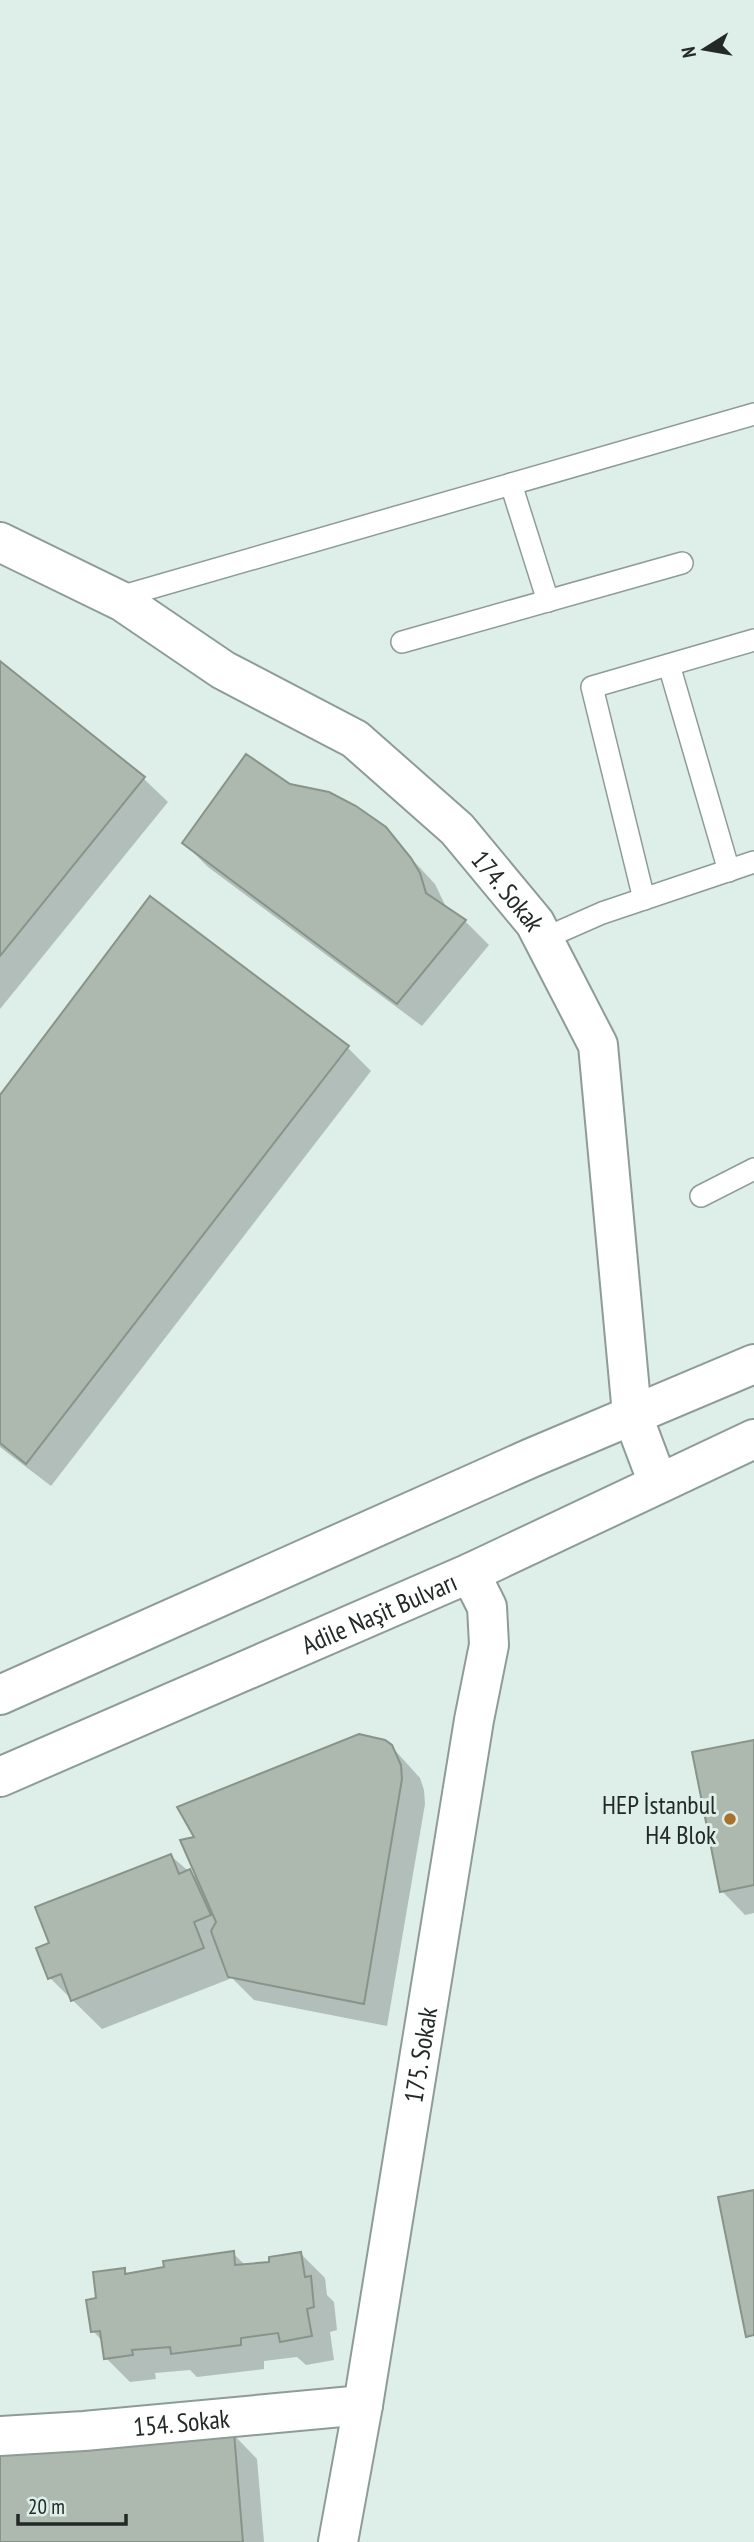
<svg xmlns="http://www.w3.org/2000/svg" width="754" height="2542" font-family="'PT Sans Narrow',sans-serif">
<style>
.shadow{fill:#0003}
.building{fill:#adb9af;stroke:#88948a;stroke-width:2}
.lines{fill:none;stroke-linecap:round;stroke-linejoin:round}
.lane-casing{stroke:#8d9c97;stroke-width:24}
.street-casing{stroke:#8d9c97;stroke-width:42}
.secondary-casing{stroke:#8d9c97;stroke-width:42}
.lane{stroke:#fff;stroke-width:21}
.street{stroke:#fff;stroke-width:38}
.secondary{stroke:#fff;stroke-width:38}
.poi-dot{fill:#a8722d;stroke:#deeee8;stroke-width:2.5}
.labels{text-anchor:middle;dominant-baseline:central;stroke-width:6;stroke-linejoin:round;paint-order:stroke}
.street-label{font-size:26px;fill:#232927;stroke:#deeee8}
.poi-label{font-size:26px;fill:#232927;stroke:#deeee8;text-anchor:end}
</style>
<rect width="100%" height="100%" fill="#deeee8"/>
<g class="shadow">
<polygon points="0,663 144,779 168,802 0,1009"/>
<polygon points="289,785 384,829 435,884 447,909 465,921 489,945 422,1026 208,867 184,843"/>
<polygon points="347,1047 371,1071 51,1486 0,1447 0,1098"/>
<polygon points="754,1742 754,1913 745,1915 722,1891"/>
<polygon points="391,1746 420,1778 424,1790 425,1804 387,2026 254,2000 232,1978 102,2029 50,1978 51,1944 171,1856 200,1881 197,1838"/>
<polygon points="233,2253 245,2265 271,2263 301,2254 325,2278 327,2295 334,2302 337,2330 330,2332 334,2360 306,2365 297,2357 264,2361 264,2369 197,2377 190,2370 155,2373 156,2379 130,2382 106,2358 103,2342 93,2331 98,2299 124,2270 129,2275"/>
<polygon points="234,2435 257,2459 264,2542 0,2542 0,2457"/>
</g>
<g class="building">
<polygon points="0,661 145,777 0,956"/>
<polygon points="246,754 290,784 329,792 356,806 386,827 411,858 420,873 426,893 466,920 397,1004 182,843"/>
<polygon points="150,896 349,1046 26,1464 0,1443 0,1095"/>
<polygon points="359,1734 385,1740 392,1745 401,1765 402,1779 364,2004 228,1977 211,1931 216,1922 180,1840 194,1837 177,1807"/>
<polygon points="754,1740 754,1885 720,1892 692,1752"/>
<polygon points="171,1854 179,1874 190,1869 211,1915 194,1922 204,1948 71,2001 61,1974 48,1979 36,1948 49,1943 35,1907"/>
<polygon points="754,2190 754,2335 746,2337 718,2197"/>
<polygon points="234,2251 235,2265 269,2262 269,2257 301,2252 305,2277 311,2276 314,2307 307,2309 312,2336 280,2342 278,2333 241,2338 241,2345 171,2354 170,2347 132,2350 133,2355 104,2359 100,2331 91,2332 86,2300 96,2298 93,2272 125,2268 125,2274 164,2267 163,2261"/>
<polygon points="234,2433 243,2542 0,2542 0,2455"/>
</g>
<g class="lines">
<g class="lane-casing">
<g id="lane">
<polyline points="511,484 548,601"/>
<polyline points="116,598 754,414"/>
<polyline points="402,642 682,563"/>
<polyline points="669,665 729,871"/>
<polyline points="644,899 592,687 754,640"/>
<polyline points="543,939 602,913 754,862"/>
<polyline points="701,1196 754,1169"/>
</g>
</g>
<g class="street-casing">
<g id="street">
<path id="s1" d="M0,542L123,602L223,670L355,739L457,829L535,923L598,1045L632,1414L658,1483"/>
<path id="s2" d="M0,2436L84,2431L363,2405"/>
<path id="s3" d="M338,2542L363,2405L474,1720L489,1645L487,1607L470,1573"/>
</g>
</g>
<g class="secondary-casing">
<g id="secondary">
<polyline points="0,1695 531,1458 754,1364"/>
<path id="s4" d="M0,1777L470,1573L754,1439"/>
</g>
</g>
<use href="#lane" class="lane"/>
<use href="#street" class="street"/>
<use href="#secondary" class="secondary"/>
</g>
<circle class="poi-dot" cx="730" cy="1819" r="7"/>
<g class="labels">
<g class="street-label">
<text stroke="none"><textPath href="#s1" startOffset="623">174. Sokak</textPath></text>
<text stroke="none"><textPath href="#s4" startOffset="413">Adile Naşit Bulvarı</textPath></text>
<text stroke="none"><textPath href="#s3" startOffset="494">175. Sokak</textPath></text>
<text stroke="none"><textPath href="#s2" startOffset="182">154. Sokak</textPath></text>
</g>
<g class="poi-label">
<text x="716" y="1804">HEP İstanbul<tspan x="716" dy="30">H4 Blok</tspan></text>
</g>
</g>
<g transform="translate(705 49) rotate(259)" stroke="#deeee8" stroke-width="5" paint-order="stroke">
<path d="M0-5L12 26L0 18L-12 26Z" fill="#232927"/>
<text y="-10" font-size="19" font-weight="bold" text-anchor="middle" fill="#232927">N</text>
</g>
<path d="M18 2514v10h108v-10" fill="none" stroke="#232927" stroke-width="3.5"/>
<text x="28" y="2514" font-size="21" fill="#232927" stroke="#deeee8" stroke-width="5" paint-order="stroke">20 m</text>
</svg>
